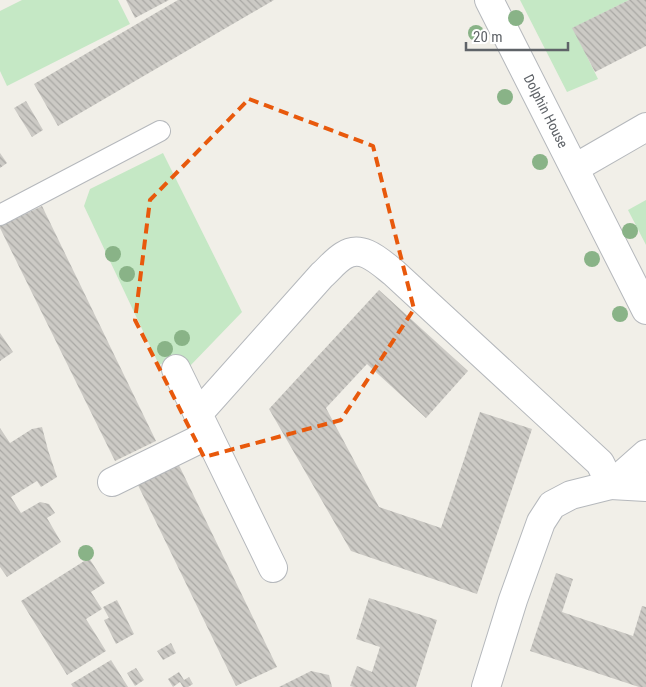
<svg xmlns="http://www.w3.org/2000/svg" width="646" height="687" font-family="'Roboto Condensed',sans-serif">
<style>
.grass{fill:#c5e8c5}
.building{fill:url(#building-back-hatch)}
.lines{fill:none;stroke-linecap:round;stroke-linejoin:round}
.service-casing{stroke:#b5b8bc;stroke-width:22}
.minor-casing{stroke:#b5b8bc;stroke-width:30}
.service{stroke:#fff;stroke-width:20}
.minor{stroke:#fff;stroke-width:28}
.tree{fill:#89b387}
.marked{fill:none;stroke:#e8590c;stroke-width:4;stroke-dasharray:10 6;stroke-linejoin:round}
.labels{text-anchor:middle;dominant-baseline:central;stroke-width:5;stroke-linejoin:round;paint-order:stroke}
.street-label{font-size:14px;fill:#5f6368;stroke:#fff}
</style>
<defs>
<pattern id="building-back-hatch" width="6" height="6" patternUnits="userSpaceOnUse" patternTransform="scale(1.25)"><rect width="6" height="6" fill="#cccac5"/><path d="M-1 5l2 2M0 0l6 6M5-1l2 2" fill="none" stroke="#a9a8a4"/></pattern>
</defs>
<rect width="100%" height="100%" fill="#f1efe8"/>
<g class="grass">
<polygon points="22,0 118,0 130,24 7,86 0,71 0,11"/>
<polygon points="520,0 629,0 573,28 598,79 567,92"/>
<polygon points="163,153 242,312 188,368 180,355 159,365 84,206 90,189"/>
<polygon points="646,200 646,245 628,210"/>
</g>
<g class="building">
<polygon points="126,0 169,0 135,18"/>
<polygon points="178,0 274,0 58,126 34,84"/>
<polygon points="629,0 646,0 646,46 595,72 572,28"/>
<polygon points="26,101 43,130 32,137 14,108"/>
<polygon points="0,153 7,163 0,168"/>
<polygon points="42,206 156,441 115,461 0,228 0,226"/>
<polygon points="379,290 468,371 426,418 367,364 326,408 379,507 441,528 480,412 532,429 477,594 351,551 269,409"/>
<polygon points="0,333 13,352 0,361"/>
<polygon points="42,427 48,450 57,477 41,487 37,481 11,497 21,513 40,502 49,504 55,513 47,518 61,542 7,577 0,567 0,428 10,443 32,429"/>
<polygon points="174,455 277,667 236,686 133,475"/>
<polygon points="89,558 105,583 91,592 102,609 86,619 106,651 67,675 21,601"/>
<polygon points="556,573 573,579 562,612 633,636 642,606 646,607 646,687 639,687 530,651"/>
<polygon points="369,598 437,620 416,687 354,687 350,686 357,666 372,672 380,647 356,639"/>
<polygon points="117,600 134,634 116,644 104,620 109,618 103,607"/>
<polygon points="171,643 176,653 163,660 157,651"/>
<polygon points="111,660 128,687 73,687 71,684"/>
<polygon points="136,668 144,680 135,686 127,673"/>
<polygon points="311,671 329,675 332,687 279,687"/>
<polygon points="179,672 184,680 189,677 193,684 188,687 183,687 180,682 173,687 168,679"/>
</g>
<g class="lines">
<g class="service-casing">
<polyline id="service" points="0,215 160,131"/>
</g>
<g class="minor-casing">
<g id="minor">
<polyline points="489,0 646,310"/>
<polyline points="575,168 646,127"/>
<polyline points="176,369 198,414"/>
<polyline points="112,482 208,435"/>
<polyline points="611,485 646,487"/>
<path d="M273,568L198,414L322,275C329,269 335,261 343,256C362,243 380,262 394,273L600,463L611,485"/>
<polyline points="486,687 513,600 541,522 552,505 571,495 611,485 646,454"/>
</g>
</g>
<use href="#service" class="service"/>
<use href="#minor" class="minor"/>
</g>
<g class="tree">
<circle cx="516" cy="18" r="8"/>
<circle cx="476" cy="33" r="8"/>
<circle cx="505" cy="97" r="8"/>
<circle cx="540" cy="162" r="8"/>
<circle cx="630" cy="231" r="8"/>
<circle cx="113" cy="254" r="8"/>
<circle cx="592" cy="259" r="8"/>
<circle cx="127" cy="274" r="8"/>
<circle cx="620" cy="314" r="8"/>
<circle cx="182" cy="338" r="8"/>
<circle cx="165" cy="349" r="8"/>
<circle cx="86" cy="553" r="8"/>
</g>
<path class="marked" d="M249,99L373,146L414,309L341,420L204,457L135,320L150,200Z"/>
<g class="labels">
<g class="street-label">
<text transform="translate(546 111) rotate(63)">Dolphin House</text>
</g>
</g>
<path d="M466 42v8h102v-8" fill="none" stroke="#5f6368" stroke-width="2.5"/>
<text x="473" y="42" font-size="15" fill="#5f6368" stroke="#ffffff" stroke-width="4" paint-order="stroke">20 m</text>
</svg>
